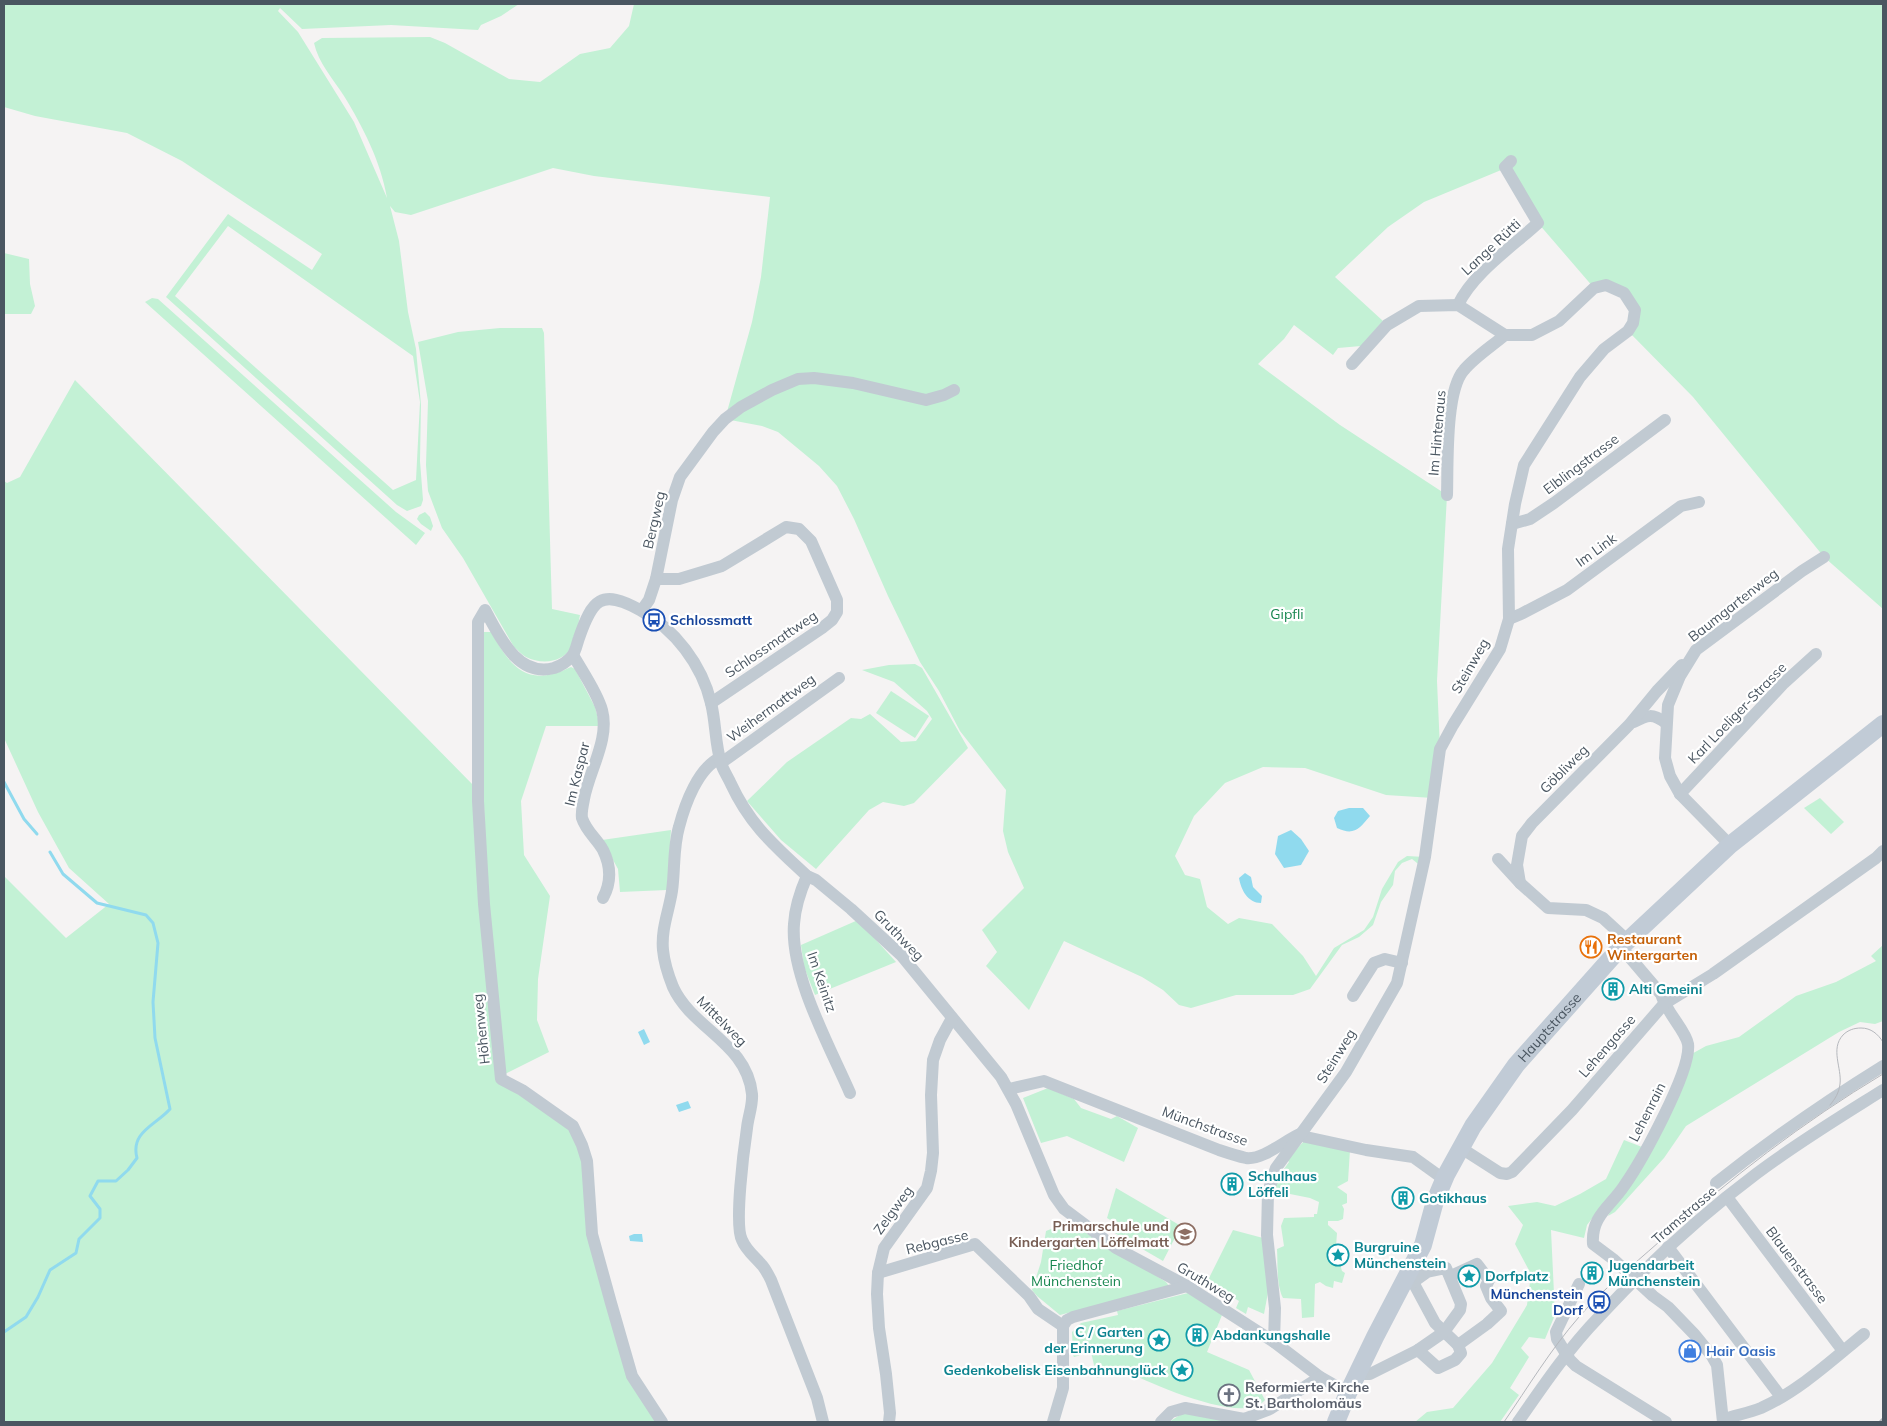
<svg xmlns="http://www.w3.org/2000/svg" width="1887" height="1426" font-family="Mulish,sans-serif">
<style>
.green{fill:#c3f1d5;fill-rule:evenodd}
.water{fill:#90daee}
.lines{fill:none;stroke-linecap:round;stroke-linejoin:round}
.stream{stroke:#90daee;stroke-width:3}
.minor{stroke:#c1cad2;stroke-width:12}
.secondary{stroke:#c1cbd6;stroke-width:18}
.tram{stroke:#b5b8bd;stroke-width:1}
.rail{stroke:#b5b8bd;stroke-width:3}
.labels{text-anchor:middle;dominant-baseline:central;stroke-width:4.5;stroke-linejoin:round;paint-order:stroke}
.street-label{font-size:14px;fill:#4a5661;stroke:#fff}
.park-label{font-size:14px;fill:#17864f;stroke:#fff}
.transit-label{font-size:14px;font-weight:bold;fill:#164399;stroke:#fff;text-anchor:start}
.food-label{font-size:14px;font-weight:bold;fill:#c56008;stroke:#fff;text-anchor:start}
.culture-label{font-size:14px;font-weight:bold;fill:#0d838f;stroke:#fff;text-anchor:start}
.education-label{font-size:14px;font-weight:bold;fill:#785e54;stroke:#fff;text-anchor:end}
.shop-label{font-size:14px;font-weight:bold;fill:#366cbe;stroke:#fff;text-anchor:start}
.worship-label{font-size:14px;font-weight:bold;fill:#5b616d;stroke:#fff;text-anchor:start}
</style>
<rect width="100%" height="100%" fill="#f5f3f3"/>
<g class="green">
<path d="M4,4H519L501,16L481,25L478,30L391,25L302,29L280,8L278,11L298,32L354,122L387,198C381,162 363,127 344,96C333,79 318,62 314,43L322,38L430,37L445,43L509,79L540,82L580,54L610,48L629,26L634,4H1883V609L1824,557L1693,397L1628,331L1633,323L1624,293L1594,288L1538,223L1506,168L1424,202L1388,227L1335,277L1383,321L1361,346L1338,348L1333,355L1294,325L1284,339L1258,364L1340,425L1447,495L1437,681L1440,749L1433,798L1386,795L1305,768L1263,767L1225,783L1194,816L1175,856L1185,875L1200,879L1207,907L1228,924L1239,918L1272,924L1303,956L1316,976L1334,948L1364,930L1373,917L1382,889L1398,862L1407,856L1425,857L1422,867L1412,859L1402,863L1395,871L1393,885L1381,902L1373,925L1359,937L1342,945L1310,989L1293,995H1236L1191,1008L1179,1005L1163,990L1142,977L1064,941L1029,1010L986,966L997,952L982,930L1024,888L1008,852L1003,831L1006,790L960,731L939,691L920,662L888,596L854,519L837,486L819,466L778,432L762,426L725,419L752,322L761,277L770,197L594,176L553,168L411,215L395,212L390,206L399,241L408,312L416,349L421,405L420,461L423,500L421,506L407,511L397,505L166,297L228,214L312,270L322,254L182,161L127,133L35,116L4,107ZM228,226L413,356L420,402L416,480L393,490L175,296Z"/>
<polygon points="4,253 29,259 30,284 35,306 31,314 4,314"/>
<polygon points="152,298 158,299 396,512 425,533 416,545 145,302"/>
<path d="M500,328H542L544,333L552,609L580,615C578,625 577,637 572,646C563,663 542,665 526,657C522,655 518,650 514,647L463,558L442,528L428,491L426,465L428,401L418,342L458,332Z"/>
<polygon points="75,380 475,787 497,1076 573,1126 582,1145 592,1234 632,1376 662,1422 4,1422 4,876 66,938 109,904 69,868 38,812 4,738 4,481 7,483 20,477"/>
<polygon points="425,512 430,517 433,526 431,531 421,524 417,519 419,515"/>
<path d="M484,632H491C512,669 527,688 571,667L575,669L595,707L600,726H546L521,801L524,855L550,896L538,979L537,1020L549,1052L505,1074L485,860L481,637Z"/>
<polygon points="915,664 922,668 968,748 914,803 904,806 883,802 869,810 816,869 781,840 747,801 787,762 851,718 861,719 870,714 901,742 916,741 932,719 927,711 894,682 862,670 889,665"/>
<polygon points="891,691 929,716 915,738 876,713"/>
<polygon points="1820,798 1844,822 1831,834 1804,808"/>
<polygon points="671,830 667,890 620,892 618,869 602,840"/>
<polygon points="858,920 896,962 815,995 804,967 801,945"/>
<polygon points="1883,945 1883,1021 1875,1024 1860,1022 1839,1032 1686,1126 1664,1158 1615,1212 1608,1216 1688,1056 1706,1046 1739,1037 1796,996 1836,982 1876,961 1871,956"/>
<polygon points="1048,1088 1074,1099 1081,1108 1111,1119 1117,1116 1138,1128 1124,1162 1067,1136 1041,1143 1023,1098"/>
<polygon points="1624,1140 1642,1147 1629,1171 1587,1225 1584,1238 1551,1230 1555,1315 1545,1339 1529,1337 1521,1348 1529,1357 1510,1388 1519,1395 1500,1422 1415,1422 1427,1412 1453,1408 1492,1363 1527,1305 1531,1274 1515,1244 1523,1225 1508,1206 1537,1202 1555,1206 1580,1194 1606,1179"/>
<path d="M1304,1141L1350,1150L1348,1181L1337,1187L1347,1194V1203L1342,1205L1344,1209L1343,1219L1338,1221H1328V1225L1337,1233L1335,1260L1339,1261L1342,1271L1345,1273L1342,1283L1334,1281L1333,1288L1326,1286L1320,1282L1315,1284L1314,1317L1302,1318L1301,1299L1283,1298C1276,1284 1278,1264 1277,1249L1284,1246L1281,1226L1284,1218L1314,1217V1214H1317L1319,1202L1310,1198L1275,1191L1277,1179L1289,1162L1287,1160Z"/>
<polygon points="1116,1188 1181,1226 1163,1261 1113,1232 1117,1224 1107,1218"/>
<polygon points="1071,1221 1166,1282 1169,1286 1060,1315 1037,1296 1032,1290 1041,1262 1046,1231"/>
<polygon points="1233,1230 1263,1238 1269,1287 1264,1314 1248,1307 1246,1314 1236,1308 1239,1301 1207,1282"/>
<path d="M1188,1293L1222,1315L1207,1352L1249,1370L1265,1400C1244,1426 1150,1383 1123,1370L1097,1378L1091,1352L1074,1357L1073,1355L1072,1332L1081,1323L1118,1315L1117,1311Z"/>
<polygon points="1186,1411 1243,1422 1169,1422"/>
</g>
<g class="water">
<path d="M1349,808H1363L1370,816C1359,829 1354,836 1337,828L1334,818L1338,811Z"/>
<polygon points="1291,830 1301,839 1309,851 1301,865 1284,868 1275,854 1278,836"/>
<path d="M1245,873L1251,877L1253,887L1262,896L1261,903C1248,903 1241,890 1239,878Z"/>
<polygon points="644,1029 650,1042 644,1045 638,1032"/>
<polygon points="688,1101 691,1108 679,1112 676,1105"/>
<polygon points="634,1234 642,1234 643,1242 630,1241 629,1236"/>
</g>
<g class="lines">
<g class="stream">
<polyline points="4,782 24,819 37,834"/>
<path d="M4,1332L26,1317L38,1297L50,1270L76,1253L79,1239L100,1218V1209L90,1196L98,1181H116L128,1170L137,1158C130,1132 156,1125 170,1109L155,1038L153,1002L158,943L153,923L146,915L97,903L63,874L50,852"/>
</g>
<g class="minor">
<path d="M1458,305C1473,273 1512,247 1538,223L1505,167L1511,161"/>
<path d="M1447,495C1448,465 1445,391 1464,370C1475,357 1492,346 1505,335"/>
<polyline points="1512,524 1530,519 1554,503 1665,420"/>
<polyline points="656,579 679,579 722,566 786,527 799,529 811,541 837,600 837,612 832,620 822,628 711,703"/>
<polyline points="642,610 649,600 656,579 672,500 680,477 713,432 725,419 741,407 772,390 798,379 814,378 853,383 926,400 944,395 954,390"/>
<polyline points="1509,619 1521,614 1567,590 1681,506 1699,502"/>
<path d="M573,655C582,671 597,692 602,710C610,739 589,771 584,799C583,805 581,812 582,818C586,831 597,839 603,850C611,866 611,883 603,898"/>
<path d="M1634,722C1648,715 1652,713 1666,723"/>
<path d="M720,758C698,768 685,804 679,827C673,847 675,870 672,891C669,911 661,929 663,950C664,961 669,977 673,987C692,1029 747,1043 752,1094C753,1105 748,1117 747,1128C744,1148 734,1225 742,1240C746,1250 754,1256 761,1264C765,1268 768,1274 771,1280L817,1398L823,1422"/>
<polyline points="721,763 839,678"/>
<polyline points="1680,794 1784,683 1816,654"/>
<polyline points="1730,845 1680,794 1670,776 1665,758 1668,705 1680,676 1696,650 1802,571 1824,557"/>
<polyline points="1498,859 1520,883 1548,908 1586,910 1603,918 1628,941"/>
<path d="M807,876C800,892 795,907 794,924C790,975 830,1047 850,1093"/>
<polyline points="1520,883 1517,865 1522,836 1532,823 1629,725 1657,691 1682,665"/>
<path d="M1621,947L1661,994C1666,1012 1686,1031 1688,1044C1692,1070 1641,1162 1624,1186C1610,1207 1591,1216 1593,1244L1613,1259L1653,1296L1668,1307L1695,1335L1712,1356L1717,1365L1723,1422"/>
<polyline points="1353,996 1374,963 1385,959 1402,963"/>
<path d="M1009,1089L1044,1081L1219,1150C1228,1153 1237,1156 1246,1158C1263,1160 1284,1141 1300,1134"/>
<polyline points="1301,1134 1306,1137 1366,1150 1413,1157 1438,1175 1446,1175"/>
<polyline points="1461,1148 1500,1173 1507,1174 1512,1172 1572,1110 1664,1004 1713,974 1876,858 1883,851"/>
<path d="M1716,1183C1770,1140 1825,1102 1883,1066"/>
<polyline points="1727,1197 1843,1351"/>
<polyline points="1668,1247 1781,1397"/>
<polyline points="878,1273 975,1244 1029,1296 1038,1309 1063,1326"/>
<polyline points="1408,1278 1413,1282 1435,1323 1458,1345"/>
<polyline points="1579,1284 1556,1332 1557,1339 1570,1360 1576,1366 1666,1422"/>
<polyline points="1274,1342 1275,1308 1267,1235 1268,1192 1276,1168 1346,1072 1397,983 1425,857 1440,749 1453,725 1500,649 1509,619 1508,549 1515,504 1524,465 1580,377 1604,349 1628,331 1633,323 1635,310 1624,293 1606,285 1594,288 1559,321 1532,335 1505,335 1458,305 1419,306 1387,325 1352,364"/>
<polyline points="1418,1350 1438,1368 1455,1360 1461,1353 1458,1345 1487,1324 1501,1311 1491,1298 1486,1286 1489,1280 1477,1264 1451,1276"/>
<polyline points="1358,1374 1370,1374 1418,1350 1444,1332 1460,1310 1461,1304 1446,1268 1427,1272 1413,1282"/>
<path d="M1724,1419C1736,1415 1749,1413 1761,1408C1799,1391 1832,1360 1864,1334"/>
<path d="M662,1422L632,1376L611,1303L592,1234L587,1161L582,1145L573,1126L522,1090L501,1079L484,904L478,801V622L485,610C499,635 517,678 554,668C560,666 568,661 572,656C576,651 577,643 579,638C592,600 601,588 640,610C675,629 702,665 711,703C716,723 715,744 721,763C723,770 728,777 731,784C750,825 774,845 807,876L816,880L851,909L901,955L1001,1077L1016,1104L1054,1195L1064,1209L1116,1248L1187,1286L1274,1342L1320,1377L1348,1393"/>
<polyline points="889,1422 890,1413 886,1374 879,1328 877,1294 878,1273 884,1248 927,1188 931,1171 933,1153 931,1095 933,1060 940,1040 952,1018"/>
<polyline points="1053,1422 1063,1388 1063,1326 1067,1320 1073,1317 1187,1286"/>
<polyline points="1161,1422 1171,1412 1185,1408 1244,1419 1270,1409 1320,1377"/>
<path d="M1518,1422C1543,1386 1568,1349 1599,1317C1647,1265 1700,1216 1756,1174C1797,1143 1840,1117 1883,1090"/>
</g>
<path class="secondary" id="s1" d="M1336,1422L1348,1393L1375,1337L1423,1245L1435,1201L1446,1175L1473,1126L1516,1065L1621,947L1730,845L1883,724"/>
<g class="tram">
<path d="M1830,1105C1835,1099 1839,1093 1840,1084C1842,1068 1830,1049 1843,1035C1848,1030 1854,1028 1861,1028C1871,1028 1878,1034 1883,1042"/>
<path d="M1504,1422C1528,1387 1551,1349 1579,1317C1603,1289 1632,1266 1659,1242C1729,1179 1803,1122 1883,1074"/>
</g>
<polyline class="rail" points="1880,1422 1883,1419"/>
</g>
<defs>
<g id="bus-ring" transform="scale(1.125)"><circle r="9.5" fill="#fff" stroke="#1a4fb4" stroke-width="1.5"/><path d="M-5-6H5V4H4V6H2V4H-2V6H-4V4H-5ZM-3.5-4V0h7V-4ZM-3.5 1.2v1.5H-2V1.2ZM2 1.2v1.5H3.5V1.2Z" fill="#1a4fb4"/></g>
<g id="restaurant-ring" transform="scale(1.125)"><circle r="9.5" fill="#fff" stroke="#e8710a" stroke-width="1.5"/><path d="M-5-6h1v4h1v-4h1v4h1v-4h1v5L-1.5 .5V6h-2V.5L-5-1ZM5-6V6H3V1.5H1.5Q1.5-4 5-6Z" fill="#e8710a"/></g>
<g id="building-ring" transform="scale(1.125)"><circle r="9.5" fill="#fff" stroke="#0f9aa8" stroke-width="1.5"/><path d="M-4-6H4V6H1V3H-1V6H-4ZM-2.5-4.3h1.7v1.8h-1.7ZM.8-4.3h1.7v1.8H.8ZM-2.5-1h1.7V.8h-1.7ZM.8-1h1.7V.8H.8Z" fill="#0f9aa8"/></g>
<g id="school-ring" transform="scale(1.125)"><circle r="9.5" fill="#fff" stroke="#8d6e63" stroke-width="1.5"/><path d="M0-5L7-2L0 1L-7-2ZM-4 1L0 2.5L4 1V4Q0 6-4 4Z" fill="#8d6e63"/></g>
<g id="sight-ring" transform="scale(1.125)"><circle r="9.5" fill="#fff" stroke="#0f9aa8" stroke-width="1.5"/><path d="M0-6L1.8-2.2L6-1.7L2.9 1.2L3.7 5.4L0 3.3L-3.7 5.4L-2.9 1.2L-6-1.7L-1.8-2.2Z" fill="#0f9aa8"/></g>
<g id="shop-ring" transform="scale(1.125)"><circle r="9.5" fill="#fff" stroke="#3f7fe0" stroke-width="1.5"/><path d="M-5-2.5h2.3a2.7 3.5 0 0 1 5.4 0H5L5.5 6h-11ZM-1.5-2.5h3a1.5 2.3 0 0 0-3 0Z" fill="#3f7fe0"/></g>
<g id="church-ring" transform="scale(1.125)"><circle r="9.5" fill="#fff" stroke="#6b7280" stroke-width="1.5"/><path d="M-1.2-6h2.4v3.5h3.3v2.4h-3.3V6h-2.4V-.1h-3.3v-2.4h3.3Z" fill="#6b7280"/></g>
</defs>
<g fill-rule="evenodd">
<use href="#bus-ring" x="654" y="620"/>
<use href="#restaurant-ring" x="1591" y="947"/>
<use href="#building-ring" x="1613" y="989"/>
<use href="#building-ring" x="1232" y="1184"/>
<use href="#building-ring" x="1403" y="1198"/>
<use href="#school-ring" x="1185" y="1234"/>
<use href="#sight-ring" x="1338" y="1255"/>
<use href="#building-ring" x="1592" y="1273"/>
<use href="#sight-ring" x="1469" y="1276"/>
<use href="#bus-ring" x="1599" y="1302"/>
<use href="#building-ring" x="1197" y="1335"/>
<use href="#sight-ring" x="1159" y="1340"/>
<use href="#shop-ring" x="1690" y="1351"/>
<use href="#sight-ring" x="1182" y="1370"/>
<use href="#church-ring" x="1229" y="1395"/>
</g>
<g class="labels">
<g class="street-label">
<text transform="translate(1491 247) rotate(-43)">Lange Rütti</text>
<text transform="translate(1437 433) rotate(-85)">Im Hintenaus</text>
<text transform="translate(1581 464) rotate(-37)">Elblingstrasse</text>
<text transform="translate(654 520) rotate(-77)">Bergweg</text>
<text transform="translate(1596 550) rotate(-36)">Im Link</text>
<text transform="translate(1733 605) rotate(-38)">Baumgartenweg</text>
<text transform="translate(771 644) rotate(-34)">Schlossmattweg</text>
<text transform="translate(1470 666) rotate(-60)">Steinweg</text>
<text transform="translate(771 708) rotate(-36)">Weihermattweg</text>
<text transform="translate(1737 713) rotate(-46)">Karl Loeliger-Strasse</text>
<text transform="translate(1564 769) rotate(-45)">Göbliweg</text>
<text transform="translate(577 774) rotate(-76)">Im Kaspar</text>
<text transform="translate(899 935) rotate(46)">Gruthweg</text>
<text transform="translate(822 982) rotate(71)">Im Keinitz</text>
<text transform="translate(722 1021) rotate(45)">Mittelweg</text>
<text stroke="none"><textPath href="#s1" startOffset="452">Hauptstrasse</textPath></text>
<text transform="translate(481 1029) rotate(-96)">Höhenweg</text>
<text transform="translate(1607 1046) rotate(-49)">Lehengasse</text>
<text transform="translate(1336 1056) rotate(-58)">Steinweg</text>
<text transform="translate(1647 1112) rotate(-63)">Lehenrain</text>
<text transform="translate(1205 1126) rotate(20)">Münchstrasse</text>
<text transform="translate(893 1210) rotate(-54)">Zelgweg</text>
<text transform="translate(1684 1215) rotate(-41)">Tramstrasse</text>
<text transform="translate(937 1242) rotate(-14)">Rebgasse</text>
<text transform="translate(1797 1265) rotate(53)">Blauenstrasse</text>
<text transform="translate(1206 1282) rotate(31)">Gruthweg</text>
</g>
<g class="park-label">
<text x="1287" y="614">Gipfli</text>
<text x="1076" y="1265">Friedhof<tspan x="1076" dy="16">Münchenstein</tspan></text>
</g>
<g class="transit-label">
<text x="670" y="620">Schlossmatt</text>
<text x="1583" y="1294" text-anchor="end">Münchenstein<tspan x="1583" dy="16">Dorf</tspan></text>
</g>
<g class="food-label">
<text x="1607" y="939">Restaurant<tspan x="1607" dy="16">Wintergarten</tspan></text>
</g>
<g class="culture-label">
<text x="1629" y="989">Alti Gmeini</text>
<text x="1248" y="1176">Schulhaus<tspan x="1248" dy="16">Löffeli</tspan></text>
<text x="1419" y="1198">Gotikhaus</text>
<text x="1354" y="1247">Burgruine<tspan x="1354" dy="16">Münchenstein</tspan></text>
<text x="1608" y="1265">Jugendarbeit<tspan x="1608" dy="16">Münchenstein</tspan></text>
<text x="1485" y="1276">Dorfplatz</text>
<text x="1143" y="1332" text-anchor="end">C / Garten<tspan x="1143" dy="16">der Erinnerung</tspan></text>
<text x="1213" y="1335">Abdankungshalle</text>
<text x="1166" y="1370" text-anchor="end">Gedenkobelisk Eisenbahnunglück</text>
</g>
<g class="education-label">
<text x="1169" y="1226">Primarschule und<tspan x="1169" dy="16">Kindergarten Löffelmatt</tspan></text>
</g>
<g class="shop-label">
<text x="1706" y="1351">Hair Oasis</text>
</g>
<g class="worship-label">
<text x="1245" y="1387">Reformierte Kirche<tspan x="1245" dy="16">St. Bartholomäus</tspan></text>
</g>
</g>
<rect width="1887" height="1426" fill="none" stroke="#4a5661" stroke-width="10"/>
</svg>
